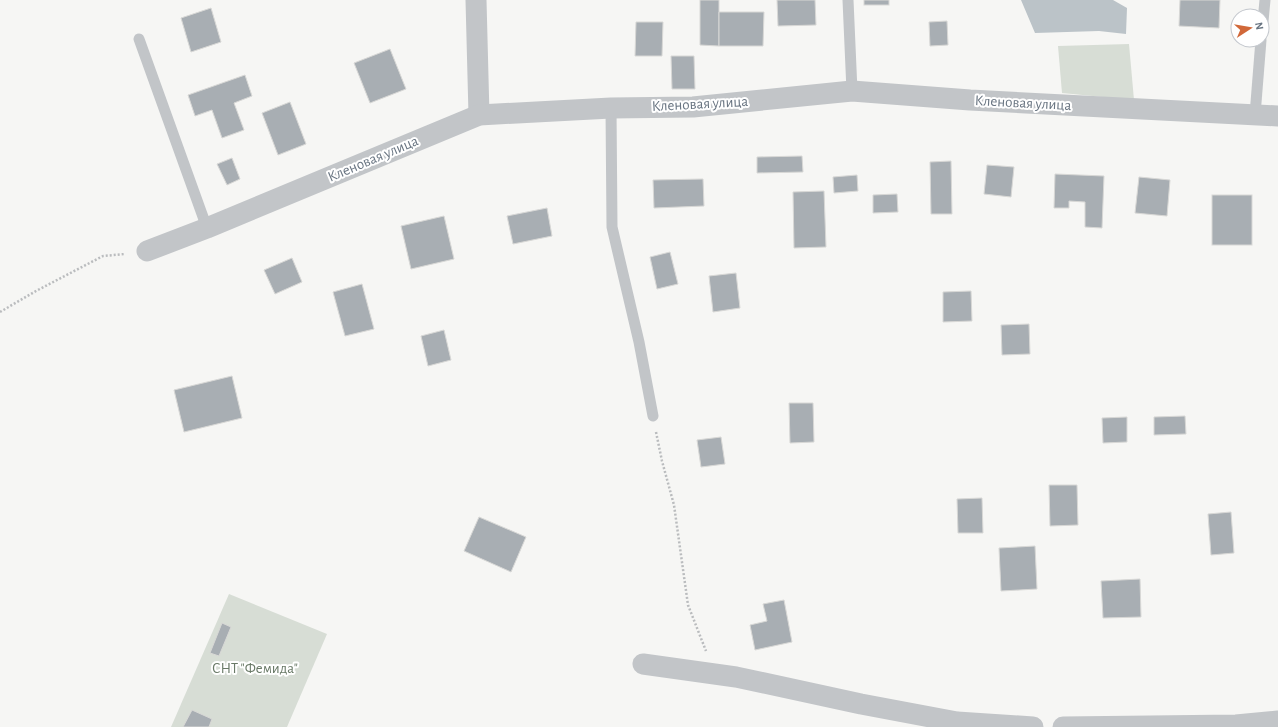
<svg xmlns="http://www.w3.org/2000/svg" width="1278" height="727" font-family="'Alegreya Sans',sans-serif">
<style>
.green{fill:#d7ddd5}
.water{fill:#bbc3c8}
.building{fill:#a8aeb3;stroke:#d8d8d6}
.lines{fill:none;stroke-linecap:round;stroke-linejoin:round}
.path{stroke:#babcbe;stroke-width:2.5;stroke-dasharray:2 2;stroke-linecap:butt}
.lane{stroke:#c2c5c8;stroke-width:11}
.street{stroke:#c2c5c8;stroke-width:21}
.labels{text-anchor:middle;dominant-baseline:central;stroke-width:4;stroke-linejoin:round;paint-order:stroke}
.street-label{font-size:15px;fill:#687481;stroke:#fff}
.park-label{font-size:15px;fill:#697967;stroke:#fff}
</style>
<rect width="100%" height="100%" fill="#f6f6f4"/>
<g class="green">
<polygon points="1129,44 1134,100 1062,93 1058,46"/>
<polygon points="229,594 327,634 287,727 171,727"/>
</g>
<polygon class="water" points="1021,0 1113,0 1127,8 1126,34 1099,31 1035,33"/>
<g class="building">
<polygon points="700,0 719,0 719,46 700,45"/>
<polygon points="777,0 815,0 816,25 778,26"/>
<rect x="864" y="0" width="25" height="5"/>
<polygon points="1180,0 1220,0 1219,28 1179,26"/>
<polygon points="211,8 221,42 191,52 181,18"/>
<polygon points="719,12 764,12 763,46 719,46"/>
<polygon points="947,21 948,45 930,46 929,22"/>
<polygon points="636,22 663,22 662,56 635,56"/>
<polygon points="390,49 406,89 370,103 354,63"/>
<polygon points="671,56 694,56 695,89 672,89"/>
<polygon points="245,75 252,96 234,103 244,130 222,138 212,110 195,116 188,95"/>
<polygon points="290,102 306,144 278,155 262,113"/>
<polygon points="802,156 803,172 757,173 757,157"/>
<polygon points="232,158 240,179 227,185 217,164"/>
<polygon points="951,161 952,214 931,214 930,162"/>
<polygon points="987,165 1014,167 1011,197 984,194"/>
<polygon points="1055,174 1104,176 1102,228 1085,227 1085,202 1069,201 1069,208 1054,208"/>
<polygon points="857,175 858,191 834,193 833,177"/>
<polygon points="1139,177 1170,180 1167,216 1135,213"/>
<polygon points="703,179 704,206 654,208 653,180"/>
<polygon points="824,191 826,247 794,248 793,192"/>
<polygon points="897,194 898,212 873,213 873,195"/>
<rect x="1212" y="195" width="40" height="50"/>
<polygon points="547,208 552,236 513,244 507,216"/>
<polygon points="444,216 454,259 411,269 401,226"/>
<polygon points="670,252 678,284 657,289 650,257"/>
<polygon points="292,258 302,282 275,294 264,270"/>
<polygon points="736,273 740,308 713,312 709,276"/>
<polygon points="362,284 374,329 345,336 333,292"/>
<polygon points="971,291 972,321 943,322 943,292"/>
<polygon points="1029,324 1030,354 1002,355 1001,325"/>
<polygon points="444,330 451,360 428,366 421,336"/>
<polygon points="232,376 242,418 184,432 174,390"/>
<polygon points="789,403 813,403 814,442 790,443"/>
<polygon points="1185,416 1186,434 1154,435 1154,417"/>
<polygon points="1127,417 1127,442 1103,443 1102,418"/>
<polygon points="721,437 725,464 701,467 697,440"/>
<polygon points="1049,485 1077,485 1078,525 1050,526"/>
<polygon points="982,498 983,533 958,533 957,499"/>
<polygon points="1231,512 1234,553 1211,555 1208,514"/>
<polygon points="479,517 526,537 511,572 464,551"/>
<polygon points="1035,546 1037,589 1001,591 999,548"/>
<polygon points="1140,579 1141,617 1103,618 1101,581"/>
<polygon points="784,600 792,642 755,650 750,625 767,621 763,604"/>
<polygon points="222,623 231,627 219,656 210,653"/>
<polygon points="192,710 212,719 209,727 183,727"/>
</g>
<g class="lines">
<g class="path">
<polyline points="0,312 36,291 103,256 125,254"/>
<polyline points="656,432 662,461 674,505 688,605 706,651"/>
</g>
<g class="lane">
<polyline points="848,0 852,91"/>
<polyline points="1262,32 1265,0"/>
<polyline points="139,39 207,228"/>
<polyline points="611,108 612,227 639,342 653,416"/>
<polyline points="1255,115 1261,40"/>
</g>
<g class="street">
<polyline points="476,0 479,115"/>
<polyline points="147,251 207,228 479,115 611,108 693,107 852,91 970,100 1278,116"/>
<polyline points="643,664 736,677 861,704 957,722 1033,727"/>
<polyline points="1063,727 1236,725 1278,721"/>
</g>
</g>
<g class="labels">
<g class="street-label">
<text transform="translate(1023 103) rotate(3)">Кленовая улица</text>
<text transform="translate(700 104) rotate(-3)">Кленовая улица</text>
<text transform="translate(373 159) rotate(-23)">Кленовая улица</text>
</g>
<g class="park-label">
<text x="255" y="668">СНТ "Фемида"</text>
</g>
</g>
<g transform="translate(1250 28) rotate(78)"><circle r="19" fill="#ffffff" stroke="#c3c7cd"/>
<path d="M0-3L7 15L0 10L-7 15Z" fill="#d16839"/>
<text y="-6" font-size="11" font-weight="bold" text-anchor="middle" fill="#687481">N</text>
</g>
</svg>
